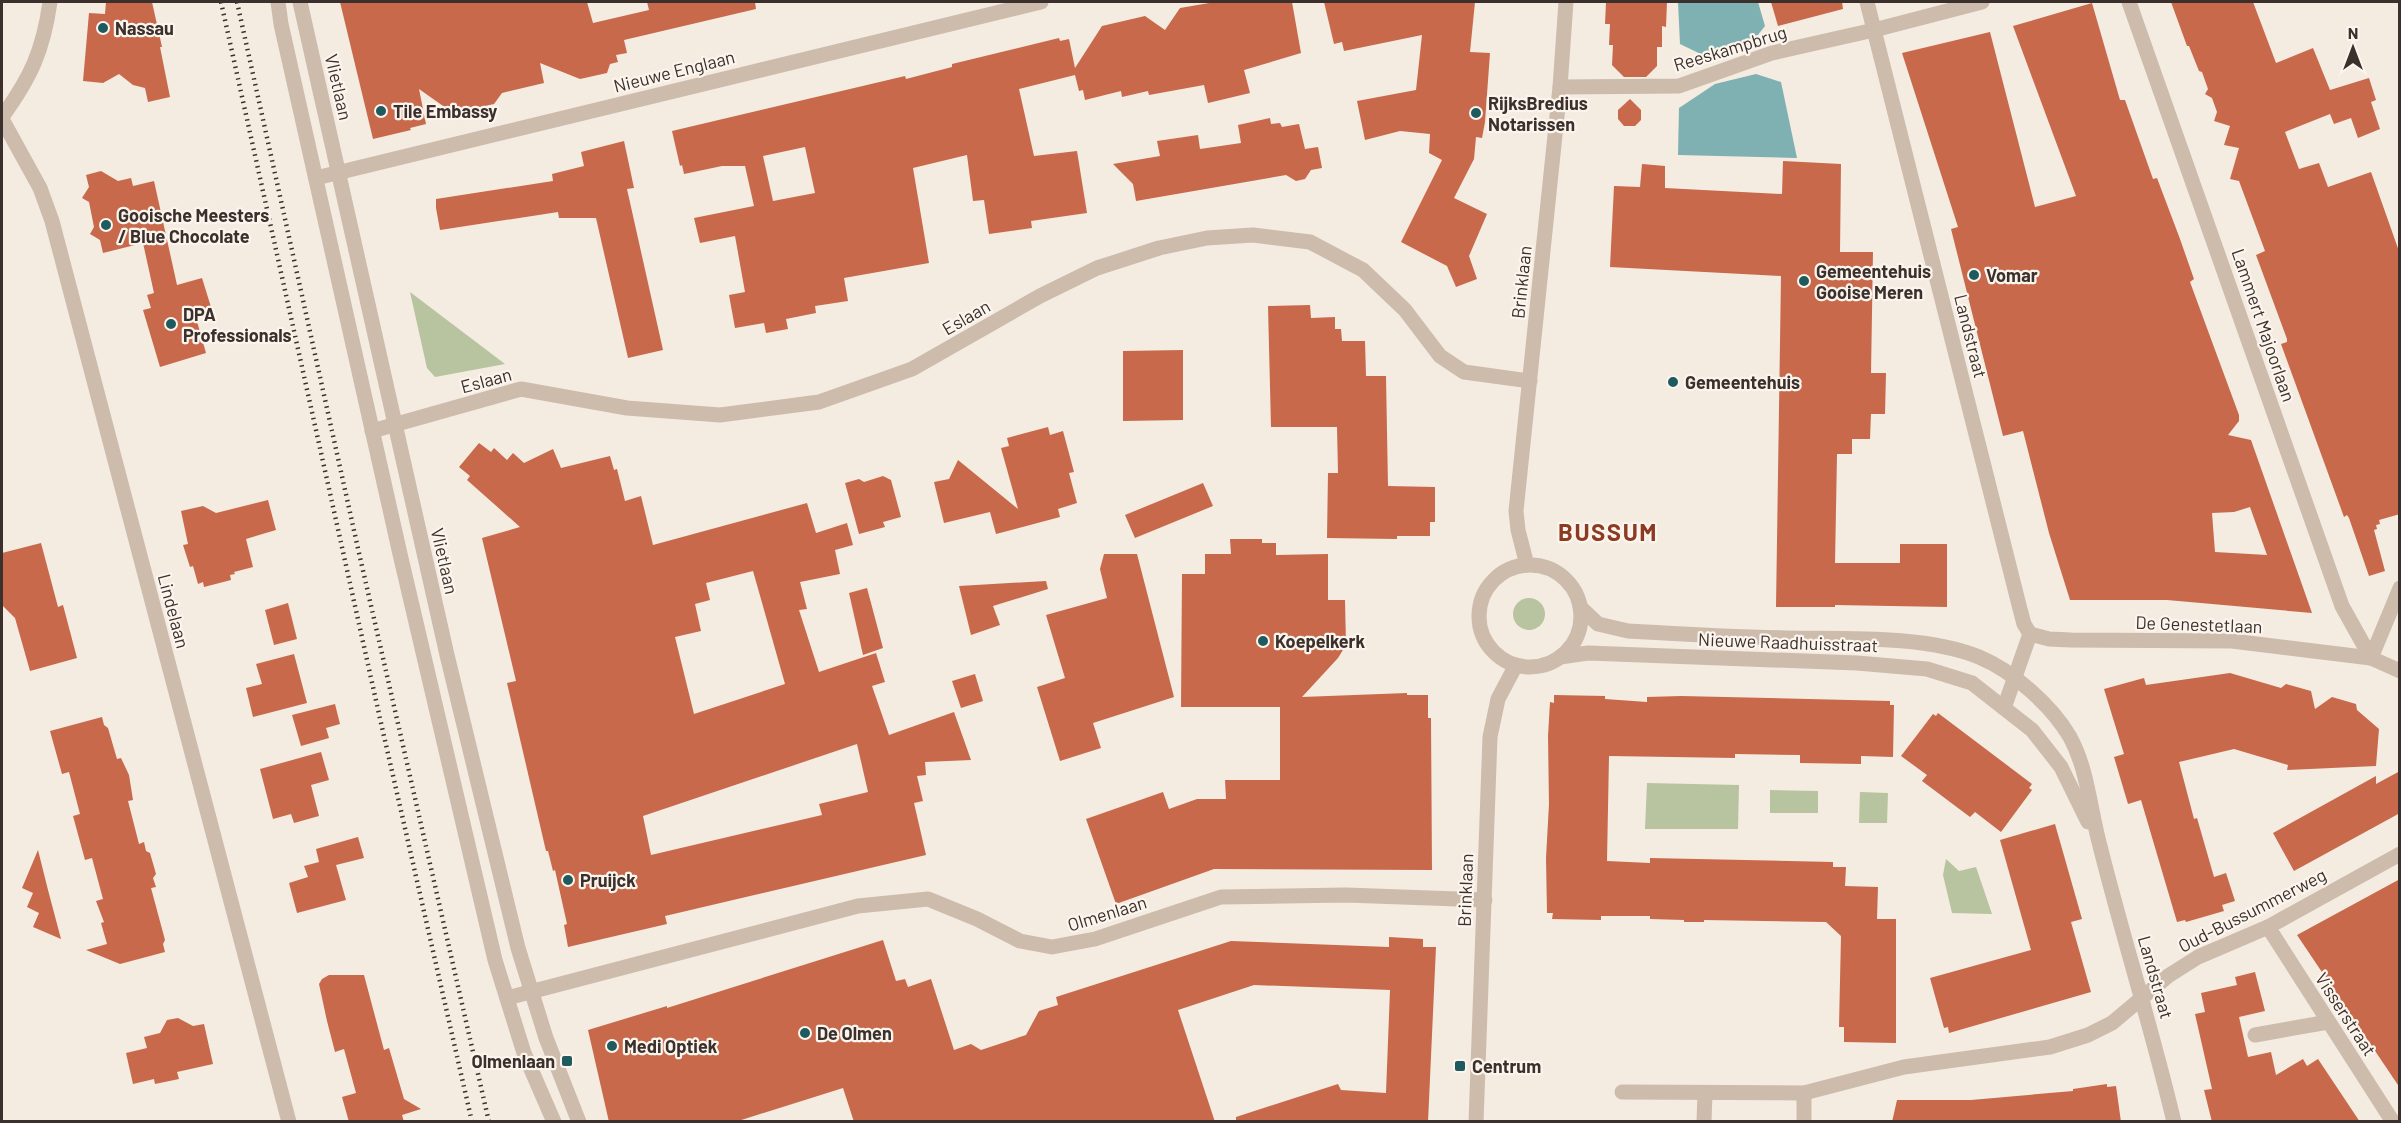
<svg xmlns="http://www.w3.org/2000/svg" width="2401" height="1123" font-family="Barlow,sans-serif">
<style>
.green{fill:#b8c4a0}
.water{fill:#7fb0b2}
.building{fill:#c8694b;fill-rule:evenodd}
.lines{fill:none;stroke-linecap:round;stroke-linejoin:round}
.pedestrian{stroke:#cdbbac;stroke-width:15}
.minor{stroke:#cdbbac;stroke-width:15}
.tertiary{stroke:#cdbbac;stroke-width:15}
.rail{stroke:#3b302b;stroke-width:4.5;stroke-dasharray:1.5 4.5;stroke-linecap:butt}
.poi-dot{fill:#1f5a5e;stroke:#fbf5ee;stroke-width:2}
.labels{text-anchor:middle;dominant-baseline:central;stroke-width:4.5;stroke-linejoin:round;paint-order:stroke}
.poi-label{font-size:18px;font-weight:bold;fill:#3b302b;stroke:#fbf5ee;text-anchor:start}
.street-label{font-size:18px;fill:#3b302b;stroke:#fbf5ee}
.district-label{font-size:24px;font-weight:bold;letter-spacing:1.5px;fill:#8c3b22;stroke:#fbf5ee}
</style>
<rect width="100%" height="100%" fill="#f4ebe1"/>
<g class="green">
<polygon points="410,292 505,364 435,377 427,368"/>
<circle cx="1529" cy="614" r="16"/>
<polygon points="1647,783 1739,785 1738,829 1645,829"/>
<polygon points="1770,790 1818,791 1818,813 1770,813"/>
<polygon points="1860,792 1888,793 1887,823 1859,823"/>
<polygon points="1946,859 1959,871 1976,867 1992,914 1952,913 1943,875"/>
</g>
<g class="water">
<polygon points="1678,2 1758,2 1765,26 1749,46 1707,57 1680,44"/>
<polygon points="1756,74 1781,82 1797,158 1678,155 1679,108 1715,84"/>
</g>
<g class="building">
<polygon points="106,2 152,2 162,47 160,47 170,97 148,102 145,88 133,85 119,74 103,83 83,81 89,13 105,14"/>
<polygon points="340,2 587,2 593,23 649,10 647,2 755,2 756,9 624,40 627,53 616,55 618,62 610,64 607,73 580,79 540,63 544,83 502,93 494,104 453,113 419,89 426,124 410,128 411,130 373,139"/>
<path d="M1215,2H1292L1301,53L1244,70L1250,93L1208,103L1204,85L1149,95L1148,91L1122,97L1121,91L1085,100L1083,90L1079,91L1075,75L1019,89L1034,156L1077,151L1087,213L1031,221L1032,228L989,234L984,200L973,201L967,155L913,168L929,263L844,278L848,301L815,306L816,313L786,319L788,329L766,333L764,323L735,328L729,295L745,292L735,236L700,243L694,218L754,206L745,166H722L684,174L682,165L680,166L672,131L905,76L906,79L952,67V64L1059,38L1060,41L1069,39L1075,68L1102,26L1145,16L1165,30L1180,8ZM805,147L815,193L773,201L763,156Z"/>
<polygon points="1324,2 1475,2 1470,52 1490,53 1485,122 1482,138 1476,137 1474,159 1454,198 1487,214 1469,256 1477,279 1456,287 1447,266 1401,242 1442,160 1429,153 1430,134 1400,131 1365,140 1357,101 1416,90 1422,35 1344,51 1342,42 1334,44"/>
<polygon points="1606,2 1667,2 1666,27 1662,26 1662,47 1657,47 1657,66 1646,77 1624,77 1612,65 1613,45 1609,45 1610,24 1605,24"/>
<polygon points="1771,2 1842,2 1843,9 1778,26"/>
<polygon points="2171,2 2253,2 2276,63 2313,48 2330,90 2369,78 2376,100 2371,102 2380,129 2358,138 2351,118 2334,124 2330,114 2285,132 2299,169 2319,163 2328,187 2371,172 2400,254 2400,514 2379,520 2380,524 2376,525 2377,529 2374,530 2385,571 2369,576 2349,518 2347,515 2344,517 2281,344 2287,342 2287,339 2256,255 2265,251 2239,181 2230,179 2239,148 2224,145 2230,126 2214,121 2217,112 2212,98 2205,94 2208,89 2202,72 2199,71 2189,46 2187,46"/>
<path d="M2092,3L2120,100H2125L2153,179L2157,178L2180,239L2194,279L2190,282L2239,415V421L2228,435L2251,440L2312,613L2167,600H2070L2049,533L2023,431L2003,436L1951,229L1958,227L1902,53L1990,32L2035,207L2076,196L2013,26ZM2250,507L2267,555L2215,552L2212,513L2234,512Z"/>
<polygon points="1630,99 1641,110 1641,120 1635,126 1624,126 1618,119 1618,110"/>
<polygon points="1270,118 1271,124 1280,123 1282,127 1299,124 1305,149 1318,147 1322,168 1311,170 1305,179 1296,181 1286,175 1136,201 1133,184 1113,164 1160,156 1157,141 1198,135 1200,149 1241,143 1238,125"/>
<polygon points="624,141 634,188 627,189 663,350 628,358 596,218 559,218 558,212 440,230 436,208 436,199 553,181 552,174 584,166 581,152"/>
<polygon points="1783,161 1841,164 1840,252 1873,252 1871,373 1886,373 1885,414 1871,414 1870,439 1852,439 1852,454 1837,454 1835,563 1900,563 1900,544 1947,544 1947,607 1835,605 1835,607 1776,607 1781,276 1610,267 1614,186 1640,187 1642,164 1665,166 1665,188 1782,194"/>
<polygon points="101,171 118,181 131,178 133,186 154,181 177,285 202,278 211,307 194,311 206,353 160,367 143,310 151,308 147,295 154,293 143,243 103,253 100,240 90,234 94,227 89,202 82,198 89,187 86,175"/>
<polygon points="1310,305 1311,318 1335,317 1335,329 1341,329 1342,341 1365,341 1366,376 1386,376 1388,486 1435,487 1435,522 1430,522 1430,536 1397,536 1397,539 1327,538 1328,473 1338,473 1337,427 1271,427 1268,306"/>
<polygon points="1183,350 1183,420 1123,421 1123,351"/>
<polygon points="1048,427 1050,435 1063,431 1074,472 1069,473 1077,503 1058,509 1060,517 996,534 990,512 944,523 934,482 949,479 958,460 1018,509 1001,448 1009,446 1007,438"/>
<path d="M479,443L491,452L494,448L507,460L513,453L524,463L553,449L561,468L610,456L614,470L617,469L625,501L641,496L653,545L807,503L816,533L847,523L853,545L835,550L840,574L800,582L807,609L799,610L819,672L876,653L885,682L872,686L889,735L954,712L971,760L925,762L926,775L917,776L923,801L914,803L926,855L665,916L667,924L568,947L564,925L567,924L555,870L553,871L548,851H546L507,683L516,681L482,538L520,527L467,480L470,476L459,467ZM753,571L785,684L694,714L675,637L701,631L695,604L710,600L706,583ZM857,744L868,792L819,804L822,815L651,855L643,816Z"/>
<polygon points="883,476 891,480 901,517 883,522 885,527 859,534 845,483 859,479 864,482"/>
<polygon points="1203,483 1213,506 1135,538 1125,515"/>
<polygon points="268,500 276,530 246,539 253,567 234,572 235,574 230,575 231,580 204,587 203,582 198,584 193,566 190,567 183,545 188,544 181,511 203,506 216,513"/>
<polygon points="1230,539 1262,539 1262,543 1276,543 1276,555 1328,554 1328,600 1345,600 1346,645 1338,658 1302,697 1407,693 1407,695 1428,695 1428,718 1431,718 1432,870 1214,869 1116,904 1086,819 1163,792 1169,809 1197,799 1226,799 1225,780 1280,780 1280,707 1181,707 1182,574 1205,574 1205,554 1231,554"/>
<polygon points="41,543 58,607 63,605 77,658 30,671 15,618 2,605 2,553"/>
<polygon points="1104,554 1137,554 1174,697 1093,723 1101,748 1060,761 1037,687 1065,678 1046,615 1107,598 1100,569"/>
<polygon points="1046,581 1048,589 993,606 1000,625 971,635 959,586"/>
<polygon points="867,588 883,648 863,655 849,593"/>
<polygon points="288,603 297,639 274,645 265,610"/>
<polygon points="294,654 307,703 253,717 246,688 262,684 256,664"/>
<polygon points="2230,673 2281,688 2286,684 2311,691 2315,709 2332,697 2356,704 2357,710 2379,729 2376,766 2287,770 2288,765 2234,749 2179,762 2194,819 2197,818 2214,877 2226,873 2235,901 2222,905 2224,911 2186,922 2185,920 2177,922 2141,800 2128,804 2114,757 2124,754 2104,689 2144,678 2146,685"/>
<polygon points="975,674 983,701 961,708 952,681"/>
<polygon points="1554,695 1605,696 1605,699 1647,702 1647,697 1681,696 1890,701 1890,705 1894,705 1893,757 1861,756 1861,764 1800,763 1800,755 1735,754 1735,758 1609,756 1607,861 1650,863 1650,858 1833,862 1833,867 1846,867 1845,886 1878,887 1877,919 1896,919 1896,1043 1844,1042 1844,1027 1839,1027 1841,936 1826,922 1704,920 1704,922 1684,922 1684,920 1650,919 1650,916 1601,916 1601,920 1552,919 1553,913 1547,913 1546,858 1549,804 1548,736 1550,702 1554,703"/>
<polygon points="335,704 340,724 326,728 329,738 301,746 292,715"/>
<polygon points="1938,713 2032,784 2029,788 2032,790 2001,832 1975,812 1970,817 1922,781 1927,775 1901,756 1933,714 1936,716"/>
<polygon points="102,717 104,725 108,728 117,759 121,758 129,775 133,800 128,801 139,844 144,842 146,851 150,853 156,874 153,878 156,887 151,888 165,940 163,944 165,952 120,964 86,950 107,944 101,923 104,922 96,901 103,899 92,858 85,860 73,816 80,814 69,772 62,774 50,731"/>
<polygon points="321,752 329,780 311,785 319,816 294,823 291,814 273,819 260,769"/>
<polygon points="2400,771 2400,813 2294,871 2273,833 2376,776 2376,784"/>
<polygon points="2055,824 2082,919 2071,922 2091,992 1949,1033 1948,1027 1944,1028 1930,978 2031,950 2000,840"/>
<polygon points="358,837 364,858 336,865 346,900 297,913 289,883 308,877 304,866 319,862 316,849"/>
<polygon points="38,850 48,890 61,939 33,927 39,913 27,907 33,893 22,888"/>
<polygon points="2400,879 2400,1088 2297,935"/>
<polygon points="1389,937 1423,939 1423,947 1436,947 1428,1122 1236,1122 1236,1117 1338,1084 1341,1090 1386,1093 1390,990 1254,985 1178,1010 1215,1122 854,1122 843,1088 735,1122 609,1122 588,1030 667,1006 667,1008 883,940 896,981 905,979 908,987 931,979 954,1050 971,1044 981,1050 1026,1035 1039,1011 1058,1005 1056,997 1231,941 1389,947"/>
<polygon points="2255,972 2265,1011 2239,1017 2248,1057 2271,1052 2276,1075 2303,1059 2307,1066 2318,1059 2360,1122 2212,1122 2204,1090 2212,1089 2195,1014 2205,1012 2201,993 2237,985 2235,977"/>
<polygon points="329,975 364,975 384,1050 389,1048 404,1099 421,1109 402,1115 404,1122 349,1122 342,1097 356,1093 344,1049 335,1052 327,1021 319,984 322,979"/>
<polygon points="178,1018 193,1026 204,1024 213,1064 177,1072 179,1079 155,1084 154,1079 133,1084 126,1053 147,1048 144,1037 160,1033 167,1020"/>
<polygon points="2107,1084 2107,1087 2116,1086 2121,1122 1892,1122 1897,1100 1971,1100 2073,1091 2073,1089"/>
</g>
<g class="lines">
<polyline class="pedestrian" points="1560,87 1679,86 1772,53 1874,30"/>
<g class="minor">
<polyline points="278,2 281,24 400,554 495,960 524,1053 554,1122"/>
<polyline points="300,2 447,655 518,948 546,1038 579,1122"/>
<polyline points="1867,2 2020,609 2024,624 2030,634 2004,708"/>
<polyline points="2129,2 2342,606 2371,658"/>
<polyline points="1874,30 1982,2"/>
<polyline points="2,119 40,188 52,221 289,1122"/>
<polyline points="316,178 1041,2"/>
<polyline points="372,431 521,389 627,408 720,415 819,402 912,369 1040,296 1097,268 1159,248 1207,238 1253,235 1310,242 1363,270 1405,310 1440,356 1464,372 1530,381"/>
<polyline points="2030,634 2049,639 2071,640 2232,641 2371,658 2400,671"/>
<polyline points="2371,658 2400,588"/>
<polyline points="2268,927 2393,1122"/>
<polyline points="507,998 858,906 928,899 977,919 1020,941 1052,947 1095,939 1221,897 1346,895 1485,900"/>
<polyline points="2255,1035 2328,1022"/>
<polyline points="1622,1092 1804,1093 1904,1067 2050,1047 2088,1035 2112,1023 2168,976 2198,957 2268,927 2400,854"/>
<polyline points="1704,1122 1705,1093"/>
<polyline points="1804,1122 1804,1093"/>
</g>
<g class="tertiary">
<path d="M2,117C31,77 43,51 50,2"/>
<polyline points="1527,565 1518,530 1516,511 1560,87 1566,2"/>
<circle cx="1530" cy="616" r="51"/>
<path d="M1580,607L1598,624L1628,631C1681,634 1733,637 1786,638C1845,639 1925,635 1979,657C2013,671 2052,706 2070,737C2088,770 2090,810 2100,846C2123,938 2152,1029 2174,1122"/>
<polyline points="1560,657 1588,653 1857,663 1927,669 1972,683 2032,730 2061,767 2088,822"/>
<polyline points="1476,1122 1490,737 1498,699 1516,665"/>
</g>
<g class="rail">
<polyline points="221,2 381,723 472,1122"/>
<polyline points="237,2 359,553 489,1122"/>
</g>
</g>
<g class="poi-dot">
<circle cx="103" cy="28" r="6"/>
<circle cx="381" cy="111" r="6"/>
<circle cx="1476" cy="113" r="6"/>
<circle cx="106" cy="225" r="6"/>
<circle cx="1974" cy="275" r="6"/>
<circle cx="1804" cy="281" r="6"/>
<circle cx="171" cy="324" r="6"/>
<circle cx="1673" cy="382" r="6"/>
<circle cx="1263" cy="641" r="6"/>
<circle cx="568" cy="880" r="6"/>
<circle cx="805" cy="1033" r="6"/>
<circle cx="612" cy="1046" r="6"/>
<rect x="561" y="1055" width="12" height="12" rx="3"/>
<rect x="1454" y="1060" width="12" height="12" rx="3"/>
</g>
<g class="labels">
<g class="poi-label">
<text x="115" y="28">Nassau</text>
<text x="1488" y="103">RijksBredius<tspan x="1488" dy="21">Notarissen</tspan></text>
<text x="393" y="111">Tile Embassy</text>
<text x="118" y="215">Gooische Meesters<tspan x="118" dy="21">/ Blue Chocolate</tspan></text>
<text x="1816" y="271">Gemeentehuis<tspan x="1816" dy="21">Gooise Meren</tspan></text>
<text x="1986" y="275">Vomar</text>
<text x="183" y="314">DPA<tspan x="183" dy="21">Professionals</tspan></text>
<text x="1685" y="382">Gemeentehuis</text>
<text x="1275" y="641">Koepelkerk</text>
<text x="580" y="880">Pruijck</text>
<text x="817" y="1033">De Olmen</text>
<text x="624" y="1046">Medi Optiek</text>
<text x="555" y="1061" text-anchor="end">Olmenlaan</text>
<text x="1472" y="1066">Centrum</text>
</g>
<g class="street-label">
<text transform="translate(1730 48) rotate(-17)">Reeskampbrug</text>
<text transform="translate(674 71) rotate(-14)">Nieuwe Englaan</text>
<text transform="translate(339 87) rotate(77)">Vlietlaan</text>
<text transform="translate(1521 282) rotate(-84)">Brinklaan</text>
<text transform="translate(966 317) rotate(-30)">Eslaan</text>
<text transform="translate(2264 325) rotate(71)">Lammert Majoorlaan</text>
<text transform="translate(1971 336) rotate(76)">Landstraat</text>
<text transform="translate(486 380) rotate(-15)">Eslaan</text>
<text transform="translate(445 561) rotate(77)">Vlietlaan</text>
<text transform="translate(174 611) rotate(75)">Lindelaan</text>
<text transform="translate(2199 624) rotate(2)">De Genestetlaan</text>
<text transform="translate(1788 642) rotate(2)">Nieuwe Raadhuisstraat</text>
<text transform="translate(1465 890) rotate(-88)">Brinklaan</text>
<text transform="translate(2252 910) rotate(-27)">Oud-Bussummerweg</text>
<text transform="translate(1107 913) rotate(-17)">Olmenlaan</text>
<text transform="translate(2156 977) rotate(74)">Landstraat</text>
<text transform="translate(2346 1014) rotate(57)">Visserstraat</text>
</g>
<g class="district-label">
<text x="1608" y="531">BUSSUM</text>
</g>
</g>
<rect width="2401" height="1123" fill="none" stroke="#3b302b" stroke-width="6"/>
<g transform="translate(2353 48)" stroke="#fbf5ee" stroke-width="4.5" paint-order="stroke">
<path d="M0-4.5L10 22L0 15L-10 22Z" fill="#3b302b"/>
<text y="-9" font-size="16" font-weight="bold" text-anchor="middle" fill="#3b302b">N</text>
</g>
</svg>
